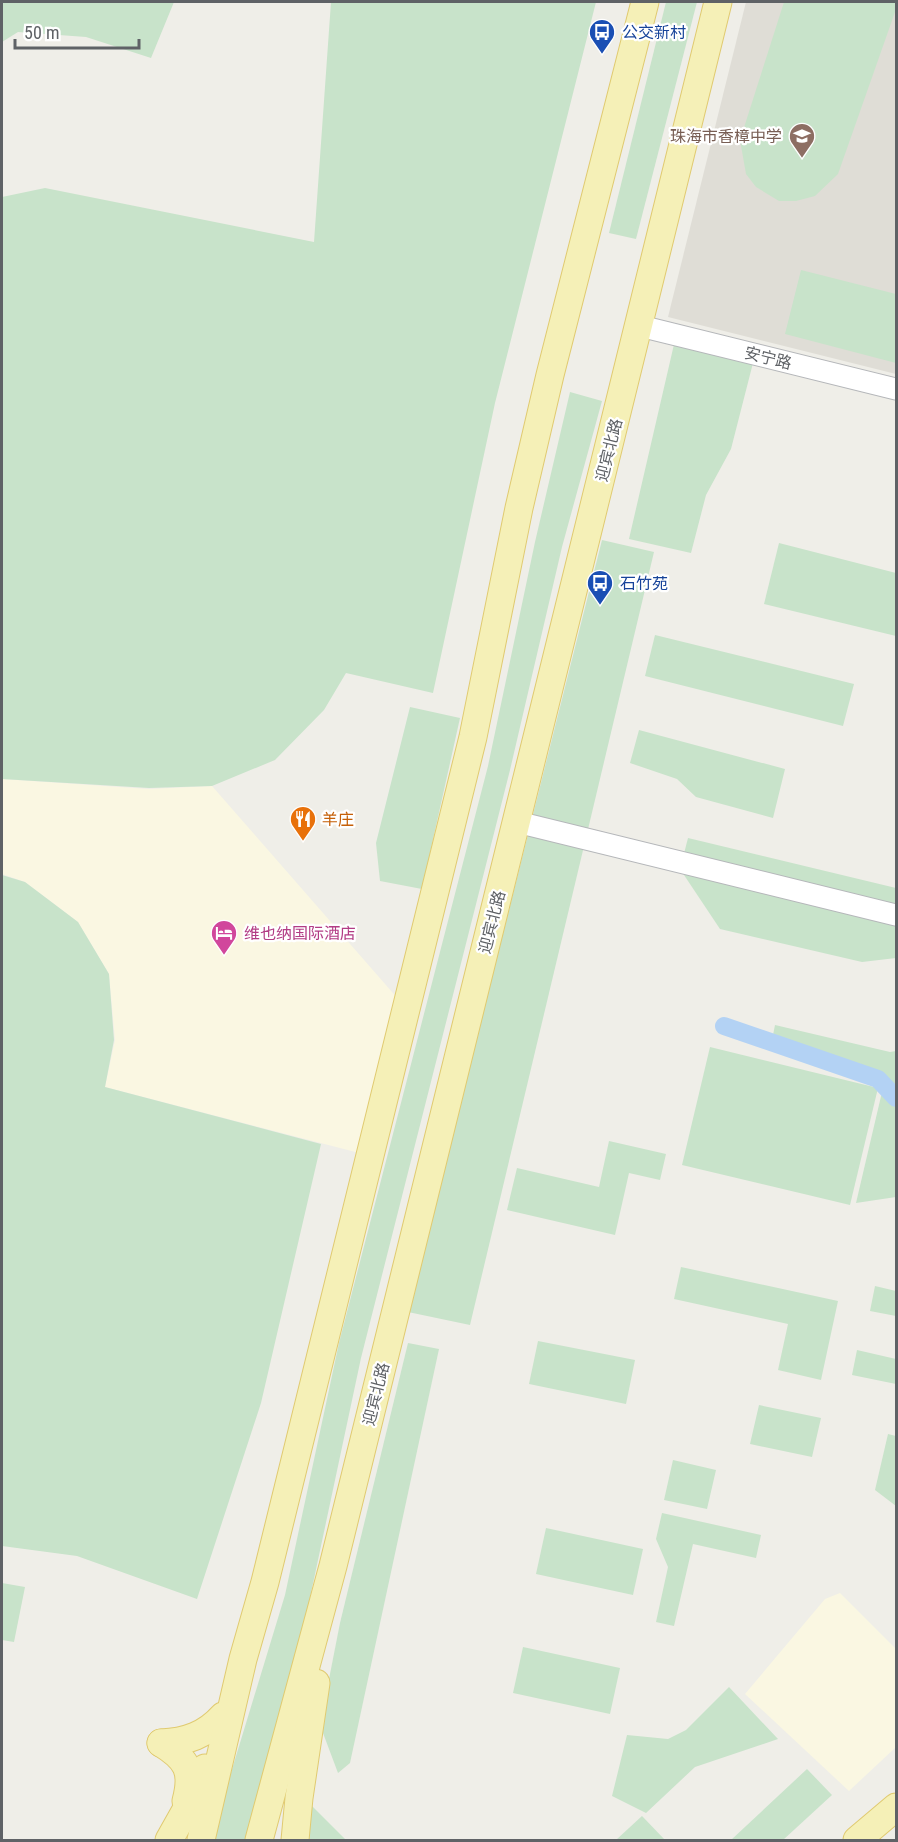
<svg xmlns="http://www.w3.org/2000/svg" width="898" height="1842" font-family="'Roboto Condensed','Noto Sans SC',sans-serif">
<style>
.commercial{fill:#faf7e2}
.education{fill:#dfddd6}
.green{fill:#c8e3ca}
.lines{fill:none;stroke-linecap:round;stroke-linejoin:round}
.canal{stroke:#b3d2f4;stroke-width:18}
.minor-casing{stroke:#b5b7ba;stroke-width:23}
.major-casing{stroke:#e0ca70;stroke-width:29}
.minor{stroke:#fff;stroke-width:21}
.major{stroke:#f5f0b7;stroke-width:27}
.labels{text-anchor:middle;dominant-baseline:central;stroke-width:4.5;stroke-linejoin:round;paint-order:stroke}
.transit-label{font-size:16px;fill:#164399;stroke:#fff;text-anchor:start}
.education-label{font-size:16px;fill:#785e54;stroke:#fff;text-anchor:end}
.street-label{font-size:16px;fill:#5f6266;stroke:#fff}
.food-label{font-size:16px;fill:#c56008;stroke:#fff;text-anchor:start}
.hotel-label{font-size:16px;fill:#b23c85;stroke:#fff;text-anchor:start}
</style>
<rect width="100%" height="100%" fill="#efeee8"/>
<g class="commercial">
<polygon points="2,779 149,789 212,786 406,1008 367,1155 105,1087 115,1040 109,974 78,922 25,882 2,874"/>
<polygon points="840,1593 896,1649 896,1747 849,1791 745,1694 825,1599"/>
</g>
<polygon class="education" points="746,2 896,2 896,374 668,317"/>
<g class="green">
<polygon points="2,2 174,2 151,58 86,37 18,32 2,42"/>
<polygon points="331,2 596,2 495,403 433,693 346,673 324,710 275,760 212,786 149,788 2,779 2,197 45,188 314,242"/>
<polygon points="666,2 697,2 636,239 609,233"/>
<polygon points="784,2 895,2 895,12 838,174 815,196 796,201 779,201 756,187 746,174 740,140"/>
<polygon points="801,270 896,294 896,363 785,334"/>
<polygon points="675,340 754,359 731,449 706,495 691,553 629,539"/>
<polygon points="570,392 602,401 562,547 510,770 361,1358 308,1607 246,1840 214,1840 226,1789 285,1595 339,1343 488,766 535,542"/>
<polygon points="602,540 654,552 470,1325 408,1312"/>
<polygon points="779,543 896,573 896,636 764,604"/>
<polygon points="655,635 854,684 843,726 645,676"/>
<polygon points="410,707 460,718 422,889 380,881 376,843"/>
<polygon points="639,730 785,769 773,818 696,797 677,779 630,763"/>
<polygon points="688,838 896,888 896,958 862,962 720,929 680,869"/>
<polygon points="2,875 25,882 78,922 109,974 114,1040 105,1087 321,1144 261,1403 197,1599 77,1556 2,1546"/>
<polygon points="775,1025 890,1052 896,1051 896,1087 883,1073 773,1035"/>
<polygon points="710,1047 878,1088 850,1205 682,1165"/>
<polygon points="882,1092 896,1107 896,1197 856,1203"/>
<polygon points="609,1141 666,1154 660,1180 629,1173 615,1235 507,1210 517,1168 599,1187"/>
<polygon points="681,1267 838,1301 821,1380 778,1370 788,1324 674,1299"/>
<polygon points="875,1286 896,1291 896,1316 870,1311"/>
<polygon points="538,1341 635,1360 626,1404 529,1384"/>
<polygon points="408,1343 439,1349 350,1763 338,1773 320,1725 340,1623"/>
<polygon points="857,1350 896,1359 896,1384 852,1375"/>
<polygon points="759,1405 821,1418 812,1457 750,1444"/>
<polygon points="888,1434 896,1436 896,1506 875,1490"/>
<polygon points="673,1460 716,1470 707,1509 664,1500"/>
<polygon points="662,1513 761,1535 756,1558 693,1544 674,1626 656,1622 668,1567 656,1539"/>
<polygon points="546,1528 643,1549 633,1595 536,1574"/>
<polygon points="2,1583 25,1587 14,1642 2,1640"/>
<polygon points="523,1647 620,1668 610,1714 513,1693"/>
<polygon points="729,1687 778,1739 695,1767 646,1813 612,1796 627,1735 668,1739 686,1730"/>
<polygon points="807,1769 832,1795 783,1840 731,1840"/>
<polygon points="307,1801 346,1840 303,1840"/>
<polygon points="642,1816 665,1840 616,1840"/>
</g>
<g class="lines">
<polyline class="canal" points="724,1026 878,1079 896,1098"/>
<g class="minor-casing">
<g id="minor">
<polyline points="640,326 896,389"/>
<polyline points="517,822 896,915"/>
</g>
</g>
<g class="major-casing">
<g id="major">
<path d="M161,1743C187,1759 194,1771 186,1801"/>
<path d="M161,1743C186,1742 206,1735 223,1716"/>
<polyline points="169,1840 196,1792 205,1768"/>
<polyline points="201,1840 243,1659 265,1582 473,737 519,508 550,375 645,2"/>
<polyline points="259,1840 333,1566 718,2"/>
<polyline points="295,1840 299,1798 316,1683"/>
<polyline points="857,1840 896,1807"/>
</g>
</g>
<use href="#minor" class="minor"/>
<use href="#major" class="major"/>
</g>
<defs>
<g id="bus-pin" transform="scale(1.35)"><path d="M0 17L-7.5 6A9.5 9.5 0 1 1 7.5 6Z" fill="#1a4fb4" stroke="#fff"/><path d="M-5-6H5V4H4V6H2V4H-2V6H-4V4H-5ZM-3.5-4V0h7V-4ZM-3.5 1.2v1.5H-2V1.2ZM2 1.2v1.5H3.5V1.2Z" fill="#fff"/></g>
<g id="school-pin" transform="scale(1.35)"><path d="M0 17L-7.5 6A9.5 9.5 0 1 1 7.5 6Z" fill="#8d6e63" stroke="#fff"/><path d="M0-5L7-2L0 1L-7-2ZM-4 1L0 2.5L4 1V4Q0 6-4 4Z" fill="#fff"/></g>
<g id="restaurant-pin" transform="scale(1.35)"><path d="M0 17L-7.5 6A9.5 9.5 0 1 1 7.5 6Z" fill="#e8710a" stroke="#fff"/><path d="M-5-6h1v4h1v-4h1v4h1v-4h1v5L-1.5 .5V6h-2V.5L-5-1ZM5-6V6H3V1.5H1.5Q1.5-4 5-6Z" fill="#fff"/></g>
<g id="hotel-pin" transform="scale(1.35)"><path d="M0 17L-7.5 6A9.5 9.5 0 1 1 7.5 6Z" fill="#d1479c" stroke="#fff"/><path d="M-6-4.5h1.5V1H6V5H4.5V3h-9V5H-6ZM-4 0a1.8 1.8 0 1 1 3.6 0ZM.5 0V-2.5h3Q6-2.5 6 0Z" fill="#fff"/></g>
</defs>
<g fill-rule="evenodd">
<use href="#bus-pin" x="602" y="32"/>
<use href="#school-pin" x="802" y="136"/>
<use href="#bus-pin" x="600" y="583"/>
<use href="#restaurant-pin" x="303" y="819"/>
<use href="#hotel-pin" x="224" y="933"/>
</g>
<g class="labels">
<g class="transit-label">
<text x="622" y="32">公交新村</text>
<text x="620" y="583">石竹苑</text>
</g>
<g class="education-label">
<text x="782" y="136">珠海市香樟中学</text>
</g>
<g class="street-label">
<text transform="translate(768 358) rotate(14)">安宁路</text>
<text transform="translate(609 450) rotate(-76)">迎宾北路</text>
<text transform="translate(492 922) rotate(-76)">迎宾北路</text>
<text transform="translate(376 1394) rotate(-76)">迎宾北路</text>
</g>
<g class="food-label">
<text x="322" y="819">羊庄</text>
</g>
<g class="hotel-label">
<text x="244" y="933">维也纳国际酒店</text>
</g>
</g>
<rect width="898" height="1842" fill="none" stroke="#5f6266" stroke-width="6"/>
<path d="M15 39v9h124v-9" fill="none" stroke="#5f6266" stroke-width="3"/>
<text x="24" y="39" font-size="18" fill="#5f6266" stroke="#ffffff" stroke-width="4.5" paint-order="stroke">50 m</text>
</svg>
